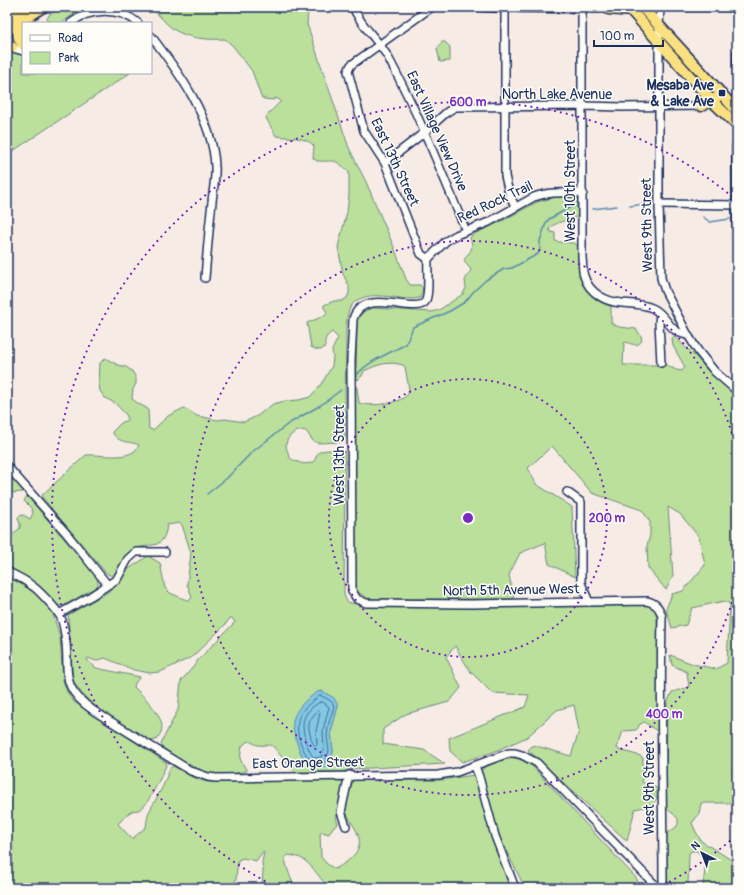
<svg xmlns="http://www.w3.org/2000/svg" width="744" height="895" font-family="Pangolin,sans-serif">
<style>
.green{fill:#bbe09b;stroke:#6b887c;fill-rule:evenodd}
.water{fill:#82c7e3;stroke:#598aae}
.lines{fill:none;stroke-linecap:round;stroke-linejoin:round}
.shore{stroke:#446c93;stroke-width:1}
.stream{stroke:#598aae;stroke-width:1.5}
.minor-casing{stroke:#1b2f5e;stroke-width:10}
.highway-casing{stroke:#1b2f5e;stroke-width:13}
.minor{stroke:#fdfcf7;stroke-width:7}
.highway{stroke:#fbe080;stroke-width:10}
.ring{fill:none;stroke:#7b2cbf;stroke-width:2;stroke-dasharray:2 4}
.poi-dot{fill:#1b2f5e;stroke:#fdfcf7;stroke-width:1.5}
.labels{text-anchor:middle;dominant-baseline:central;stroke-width:3;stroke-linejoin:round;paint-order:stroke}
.poi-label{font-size:14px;font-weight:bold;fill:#1b2f5e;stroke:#fdfcf7;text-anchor:end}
.street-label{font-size:14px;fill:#1b2f5e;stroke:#fdfcf7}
.centre{fill:#7b2cbf;stroke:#fdfcf7;stroke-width:2}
.ring-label{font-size:12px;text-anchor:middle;font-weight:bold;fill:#7b2cbf;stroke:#fdfcf7;stroke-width:3;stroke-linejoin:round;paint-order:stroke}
</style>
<rect width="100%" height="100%" fill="#f7ebe6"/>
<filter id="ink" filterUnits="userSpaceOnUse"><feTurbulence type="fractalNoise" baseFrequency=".025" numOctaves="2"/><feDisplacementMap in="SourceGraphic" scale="8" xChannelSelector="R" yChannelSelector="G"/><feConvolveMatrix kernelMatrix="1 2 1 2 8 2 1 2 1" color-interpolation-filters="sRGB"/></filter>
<g filter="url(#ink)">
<g class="green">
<path d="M60,7H92C80,10 71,15 62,23C56,23 50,24 47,19L49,15Z"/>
<path d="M151,7H305L308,11L307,24L349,148L366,182L394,247L406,279L410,285H420L423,289L420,298C403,302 379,291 362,298C356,300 352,304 349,310C345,321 346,335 346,347C345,378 345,408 345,439L342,442L318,443L313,441L306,431C298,428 286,436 286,445C286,449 289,454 290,458C296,462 307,467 314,461C316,459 316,455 318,453C321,449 341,449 345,452L344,595L347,602L364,606L649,605L655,610L657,615L659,729L657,731L644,722L639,725L638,728L636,730L623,731L617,748L619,750L641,756L643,758L642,782L657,788C659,806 649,806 635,809L627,841L528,750L533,745L571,756L579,731L574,705L557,710L527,737L493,752L462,762L450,751L449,738L525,707L529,695L492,693L470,671L455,646L446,657L461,688L449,702L406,714L383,729V744L424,750L445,764L352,769L342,772H296C292,770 277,751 273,746C268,744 263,746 258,745C254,744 252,742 248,741L242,746L240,759L247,771C234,774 216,776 203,772C188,767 175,756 162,747L161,743L178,710L181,681L194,666L198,660L235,622L232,618H230L225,625L192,657L160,672L150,673L134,670L105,658L96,661L88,658L87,660L96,668L140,677L135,683L134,687C143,696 167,718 161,732C160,735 157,738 156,740L151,741C126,725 86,708 73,680L68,615L108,592L126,571L148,556L160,563L165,588L170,593L189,601L192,597L187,584L191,553L182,525L180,523L167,525C163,555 148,539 131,552C123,558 122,572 112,576L106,573L42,497L43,494L86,455C102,454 132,462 139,445C128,440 120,445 112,432L121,423L127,420V416L115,403L105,398L100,391L99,384L100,363L105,358L118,365L126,367L132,371L136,378V384L133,389L132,399L139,404L148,409L149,429L153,430L168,416L184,408L197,416L203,417L217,420L225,419L244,422L257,416L273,404L285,401L299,400L310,397L322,383L332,366L333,357L332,350L338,338L332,332C326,336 324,340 325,347L321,350L315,349L311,347L307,323L326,315L327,312L324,308V305L334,301H342L347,298L349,293V286L343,274L338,247L347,212L349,195V172C333,157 336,162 317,161L313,158L314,146C306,136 288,138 276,136L266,118C270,110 276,107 281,101L276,98L273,100L264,99L261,97L252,71L233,46L225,39C208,40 188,39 173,29C165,23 158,14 151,7ZM318,692L338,706L331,732L333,752L328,765L324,767H312L310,698Z"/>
<polygon points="442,42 445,42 450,47 450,61 440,62 437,49"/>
<polygon points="7,53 23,53 23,73 130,73 7,155"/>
<path d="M572,196L576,197L578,199V214L577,217C568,220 555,222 549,229L551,232L555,233V241C560,243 574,242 576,244C581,250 578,262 579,268C580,286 594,303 611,306V323L619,327L636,329L641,336L642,340C638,348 632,344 626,342L624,343L623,365H667L676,370L682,371L685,367L673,346L672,338L673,337H675L696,357L709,372L737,397V767H732C731,782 744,788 730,803H701L699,814L692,823L695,830L701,841L733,861V885L730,888H707L703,885L706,862L697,851H692L689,853L688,887L670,888L668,887L666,838V834C669,831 675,829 677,826C682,816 669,813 666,807L667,703L672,692L689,687L687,672L672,665L670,655L693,664L716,669L727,663L730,604L724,601L692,608L686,625L672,628L666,609L672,594L683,591L705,565L699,537L680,514L668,507L673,576L666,590L648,568L647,546L650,535V522L642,510L592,493L552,446L528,468L536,484L572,507L575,577L549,564L545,543L520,553L509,575L514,599H376L367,598L358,592L356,586V550L354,386L355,385L357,388L359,403C371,407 400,404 408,394L409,389L405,367L403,365C388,361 379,364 364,371L362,376L358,380L356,379L357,321C361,313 365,310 373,308L431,312L439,310L463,294L466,288L465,280L471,270C470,267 466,265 465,262C462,254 477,254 470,238L472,235L502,221L537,202L556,197Z"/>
<polygon points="7,472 22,487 23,490 22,492 13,493 7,485"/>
<path d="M27,496L97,577L98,584L96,587L63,606L56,605C42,588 27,576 7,567V540L20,528V524L18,518L19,516L23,515L30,519L33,513L31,508L24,501Z"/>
<path d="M7,575L17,580L40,597L51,608L60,637L63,680L67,692L74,702L167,763C164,771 148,805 141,809C138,811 135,810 132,811C126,814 122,820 118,824L132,839L146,827L148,814L163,786L170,768L173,766L190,776L207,782L338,780L344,783L339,812L336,817L338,824L333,827L329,834L322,832L320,834L321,857L327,864L335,869C346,863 362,853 359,838C357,828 348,820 346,810C345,801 348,791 350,782L355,780H441L474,775L476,776L493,837L510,888H330C320,880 315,868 304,860C300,857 294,856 289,855L285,857V860C288,870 290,879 296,888H262L263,871L262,862L264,852L263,851L256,861L243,858L238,860L235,888H7Z"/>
<path d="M515,758L523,760L531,765L637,879L640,888H531L524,886L498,834L481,770C491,763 503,760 515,758Z"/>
</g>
<path class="water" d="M322,691L334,698L338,706L331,732L333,752L329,765C308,775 300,755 296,739C294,733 292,727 293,721C295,712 302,703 309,698C313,695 317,691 322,691Z"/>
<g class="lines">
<g class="shore">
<path d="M320,695L331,701L334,706L328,726L327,737L329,751L325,762H313C302,754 293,728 300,715C304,706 313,702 320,695Z"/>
<path d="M320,702H323L329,707L323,730L324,750L321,757L315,758C310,754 308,748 306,742C300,722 302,713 320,702Z"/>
<path d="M318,711L320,713L316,731L317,745L315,746C312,743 311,739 310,734C307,723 310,718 318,711Z"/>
</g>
<g class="stream">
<polyline points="630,206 653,203"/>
<polyline points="593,209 617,206"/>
<polyline points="703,217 710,222 730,219"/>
<path d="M357,375C369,360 389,354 406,344L413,327L450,311L465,302L474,291L486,280L504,269L512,268L538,254L540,249V241L546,223L549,219L571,207L577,206"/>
<polyline points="207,494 227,478 252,452 288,424 321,405 341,390"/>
</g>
<g class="minor-casing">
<g id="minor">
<path d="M353,7C361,27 379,40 389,59C419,115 442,173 466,231"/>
<polyline points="480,7 500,8 608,9"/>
<polyline points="505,7 505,176 509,193 515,207"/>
<polyline points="660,7 659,26 659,204 661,278 665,291 688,335 698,351 715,372 737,391"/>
<polyline points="660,7 737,7"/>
<path d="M582,9V258C583,263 582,271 584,276C589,293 606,302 622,303C632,304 643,304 652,308C668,315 668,333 688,335"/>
<path d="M71,23C90,8 119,7 138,23"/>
<path d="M151,36C178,71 213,119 215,166C216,177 213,190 212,202C209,228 207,253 205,278"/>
<polyline points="9,45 16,49 23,51"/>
<polyline points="737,52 737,98"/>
<polyline points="736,146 737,254"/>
<polyline points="385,163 421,135 447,112 455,107 583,106 622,107 701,106"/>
<polyline points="659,204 737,205"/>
<path d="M428,259C427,268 430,295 425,302C415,315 363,286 353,319L351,360L352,591L357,599L366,603L471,604L647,601C656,603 660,608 662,617C660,707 663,798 663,888"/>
<polyline points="428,259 421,254 385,163 364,131 348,71 351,65 432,7"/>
<path d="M428,259L446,241L456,235L489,222L534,197C550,191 567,193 583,193"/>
<polyline points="660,314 659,322 661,363"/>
<polyline points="7,466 67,534 107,584"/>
<polyline points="567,492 581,502 581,583 589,602"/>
<path d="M7,571C15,576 24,579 31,585C38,589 55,608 59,614C63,620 64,628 65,635C71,672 57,685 94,711L191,771L208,777L216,778L438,775L457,772L509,753H515L522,755L537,763L658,888"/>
<polyline points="59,614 91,596 117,579 128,559 136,552 165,552"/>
<polyline points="475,766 479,777 495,836 515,888"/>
<polyline points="346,826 341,812 349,775"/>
</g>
</g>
<g class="highway-casing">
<g id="highway">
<polyline points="628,7 711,100 737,125"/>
<polyline points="642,7 737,111"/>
<polyline points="608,9 632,11"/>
<polyline points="7,19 26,7"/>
<polyline points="7,30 43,7"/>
<path d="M23,45C16,37 17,28 23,20"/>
<polyline points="7,46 12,47"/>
<polyline points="701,106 716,98"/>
</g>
</g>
<use href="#minor" class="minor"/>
<use href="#highway" class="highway"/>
</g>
</g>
<g class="ring">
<circle cx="468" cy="518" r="139"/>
<path d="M737 585A277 277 0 1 1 737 451"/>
<path d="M735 837A416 416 0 0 1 660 887M276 887A416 416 0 1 1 735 199"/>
</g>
<rect class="poi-dot" x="718" y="89" width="8" height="8" rx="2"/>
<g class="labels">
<g class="poi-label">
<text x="714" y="85">Mesaba Ave<tspan x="714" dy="16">&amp; Lake Ave</tspan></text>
</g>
<g class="street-label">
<text x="557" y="94">North Lake Avenue</text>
<text transform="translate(437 131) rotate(66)">East Village View Drive</text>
<text transform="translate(395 162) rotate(65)">East 13th Street</text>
<text transform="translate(570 191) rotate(-90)">West 10th Street</text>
<text transform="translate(495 202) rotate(-25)">Red Rock Trail</text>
<text transform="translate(647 225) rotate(-91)">West 9th Street</text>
<text transform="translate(339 455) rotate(-90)">West 13th Street</text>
<text transform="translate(511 590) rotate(-1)">North 5th Avenue West</text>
<text transform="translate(308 763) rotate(-1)">East Orange Street</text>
<text transform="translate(649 788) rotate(-90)">West 9th Street</text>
</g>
</g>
<circle cx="468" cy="518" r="6" class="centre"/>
<g class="ring-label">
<text x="468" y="106">600 m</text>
<text x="607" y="522">200 m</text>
<text x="664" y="718">400 m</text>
</g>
<rect width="744" height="895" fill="none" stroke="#fdfcf7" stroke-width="24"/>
<rect x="12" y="12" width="720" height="871" fill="none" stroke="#1b2f5e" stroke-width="1.5" filter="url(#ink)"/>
<rect x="22" y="22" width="130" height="52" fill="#fdfcf7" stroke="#a3aaba"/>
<rect x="30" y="35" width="20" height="6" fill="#fdfcf7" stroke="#a3aaba"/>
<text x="58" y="42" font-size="12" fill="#1b2f5e">Road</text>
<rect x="30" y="52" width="20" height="12" fill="#bbe09b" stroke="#a3aaba"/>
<text x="58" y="62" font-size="12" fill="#1b2f5e">Park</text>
<g transform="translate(702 853) rotate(318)" stroke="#fdfcf7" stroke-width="3" paint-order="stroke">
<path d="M0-3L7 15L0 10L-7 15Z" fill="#1b2f5e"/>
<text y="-6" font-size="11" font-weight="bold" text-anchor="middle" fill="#1b2f5e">N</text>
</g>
<path d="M594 40v6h69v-6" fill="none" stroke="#1b2f5e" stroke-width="2"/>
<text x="600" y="40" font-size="12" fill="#1b2f5e" stroke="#fdfcf7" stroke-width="3" paint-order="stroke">100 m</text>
</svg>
